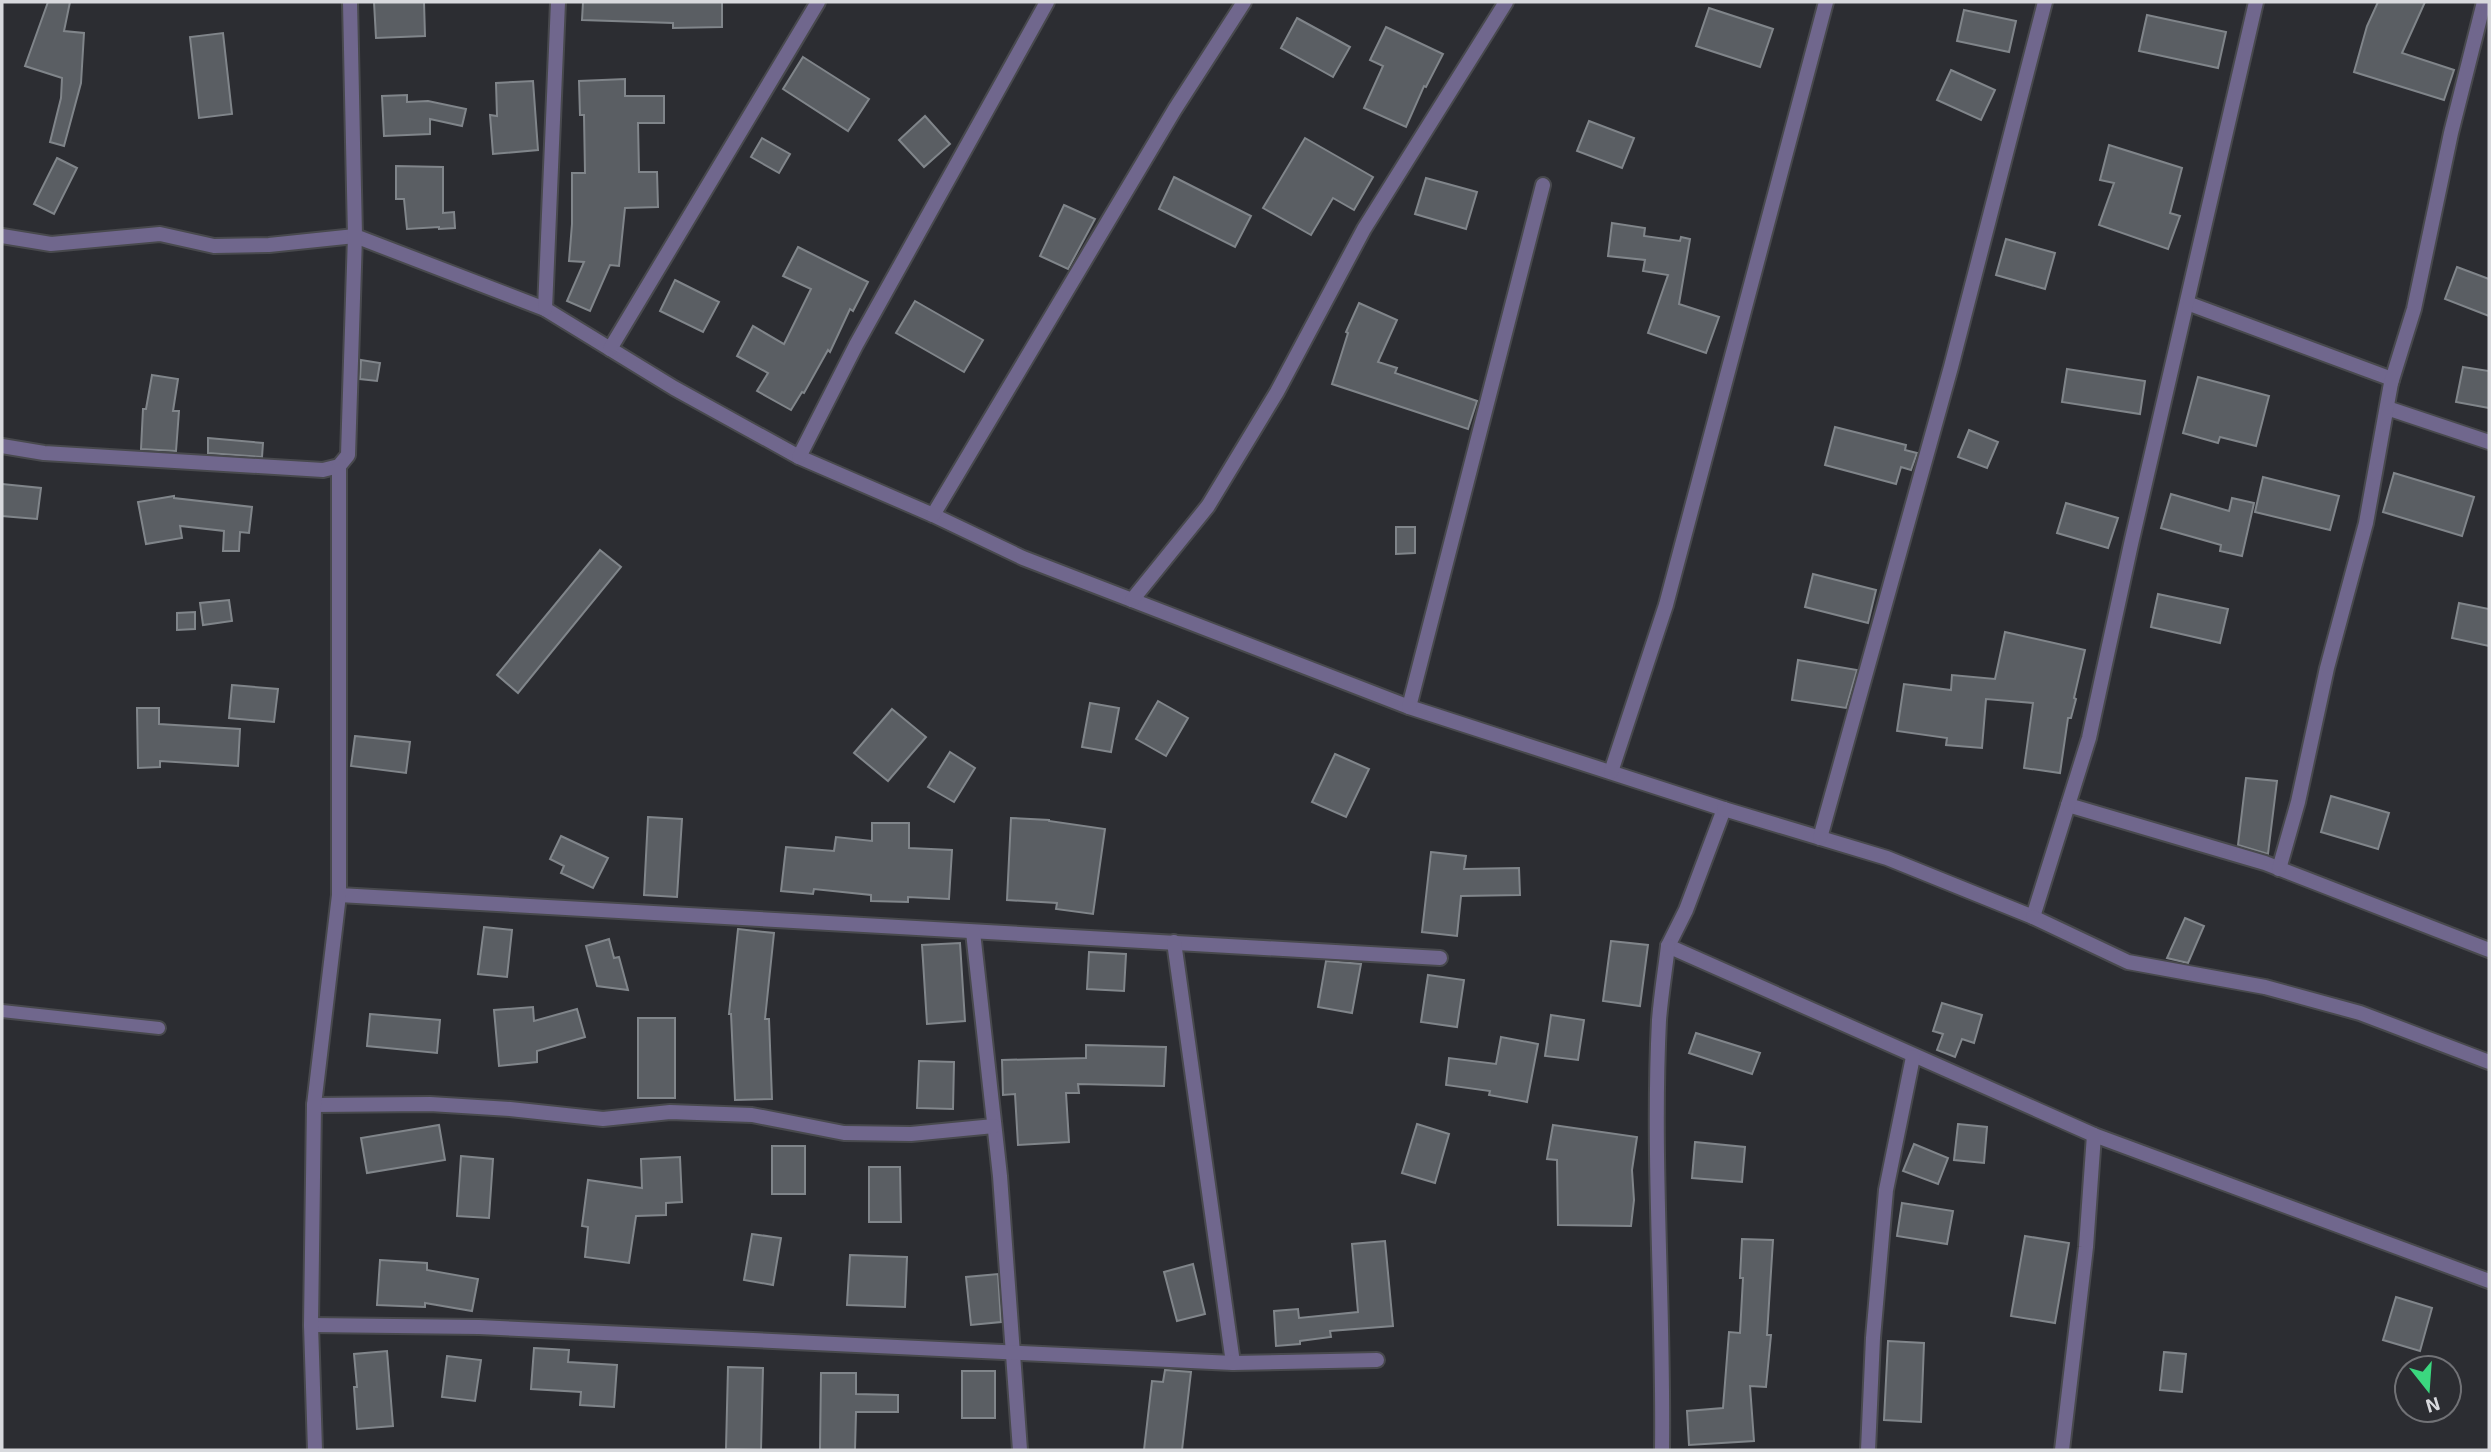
<svg xmlns="http://www.w3.org/2000/svg" width="2491" height="1452" font-family="'Exo 2',sans-serif">
<style>
.building{fill:#5a5e63;stroke:#80858a;stroke-width:2}
.lines{fill:none;stroke-linecap:round;stroke-linejoin:round}
.service-casing{stroke:#48494d;stroke-width:16}
.minor-casing{stroke:#48494d;stroke-width:18}
.service{stroke:#70678d;stroke-width:12}
.minor{stroke:#70678d;stroke-width:14}
</style>
<rect width="100%" height="100%" fill="#2c2d32"/>
<g class="building">
<polygon points="48,2 70,2 64,31 84,33 81,83 64,146 50,142 61,98 62,78 25,66"/>
<polygon points="374,2 424,2 425,36 376,38"/>
<polygon points="583,2 722,2 722,27 673,28 673,23 582,20"/>
<polygon points="2378,2 2425,2 2402,53 2454,70 2444,100 2354,72 2367,26"/>
<polygon points="1709,8 1773,29 1760,67 1696,46"/>
<polygon points="1964,10 2016,21 2009,52 1957,41"/>
<polygon points="2147,15 2226,32 2218,68 2139,51"/>
<polygon points="1297,18 1350,47 1333,77 1281,48"/>
<polygon points="1386,27 1443,54 1426,87 1424,86 1406,127 1364,108 1383,66 1370,60"/>
<polygon points="223,33 232,114 199,118 190,37"/>
<polygon points="803,57 869,99 848,131 783,89"/>
<polygon points="1951,70 1995,90 1981,120 1937,100"/>
<polygon points="625,79 625,96 664,96 664,123 638,123 639,172 657,172 658,207 625,208 619,266 610,265 590,311 567,301 584,262 569,261 572,224 572,173 585,173 584,115 580,115 579,81"/>
<polygon points="533,81 538,150 493,154 490,115 497,116 496,83"/>
<polygon points="407,95 407,102 428,101 466,109 462,126 430,119 430,134 384,136 382,96"/>
<polygon points="925,116 950,144 924,167 899,140"/>
<polygon points="1589,121 1634,138 1622,168 1577,151"/>
<polygon points="762,138 790,154 779,173 751,157"/>
<polygon points="1305,138 1373,177 1354,210 1333,198 1311,235 1263,208"/>
<polygon points="2109,145 2182,168 2170,213 2180,216 2168,249 2099,225 2114,183 2100,180"/>
<polygon points="57,158 77,168 54,214 34,204"/>
<polygon points="396,166 443,167 443,213 454,212 455,228 439,229 439,227 407,229 404,199 396,199"/>
<polygon points="1174,177 1251,216 1235,247 1159,209"/>
<polygon points="1426,178 1477,192 1466,229 1415,214"/>
<polygon points="1064,205 1095,219 1068,269 1040,256"/>
<polygon points="1612,223 1645,228 1644,236 1680,241 1681,237 1690,239 1679,304 1719,317 1706,353 1648,333 1668,275 1643,271 1645,260 1608,256"/>
<polygon points="2006,239 2055,253 2045,289 1996,275"/>
<polygon points="798,247 868,282 853,311 850,309 830,352 828,350 804,393 802,392 791,410 757,391 768,373 737,356 753,326 784,344 811,289 783,276"/>
<polygon points="2457,267 2489,279 2489,316 2445,299"/>
<polygon points="675,280 719,302 703,332 660,311"/>
<polygon points="915,301 983,340 964,372 896,333"/>
<polygon points="1359,303 1397,320 1378,362 1397,368 1395,373 1477,401 1468,429 1332,384 1348,333 1346,332"/>
<polygon points="361,360 380,363 377,381 360,379"/>
<polygon points="2463,367 2489,371 2489,408 2456,402"/>
<polygon points="2067,369 2145,381 2140,414 2062,402"/>
<polygon points="152,375 178,379 173,411 179,411 176,451 141,449 143,409 146,409"/>
<polygon points="2198,377 2269,396 2256,446 2220,437 2218,443 2183,433"/>
<polygon points="1835,427 1906,445 1905,450 1917,453 1911,470 1901,467 1896,484 1825,465"/>
<polygon points="1969,430 1998,442 1987,468 1958,457"/>
<polygon points="208,438 263,443 262,457 208,453"/>
<polygon points="2394,473 2474,497 2462,536 2383,512"/>
<polygon points="2263,477 2339,496 2330,530 2255,512"/>
<polygon points="2,484 41,488 37,519 2,516"/>
<polygon points="2171,494 2229,511 2232,498 2254,503 2242,556 2220,551 2221,545 2161,528"/>
<polygon points="174,496 174,498 252,507 249,533 240,532 239,551 223,551 224,531 180,526 182,538 146,544 138,502"/>
<polygon points="2066,503 2118,518 2108,548 2057,533"/>
<polygon points="1396,527 1415,527 1415,553 1396,554"/>
<polygon points="600,550 621,567 518,693 497,675"/>
<polygon points="1813,574 1876,590 1868,623 1805,607"/>
<polygon points="2158,594 2228,609 2220,643 2151,627"/>
<polygon points="229,600 232,621 203,625 200,603"/>
<polygon points="2459,603 2489,609 2489,646 2452,638"/>
<polygon points="195,612 195,629 177,630 177,613"/>
<polygon points="2005,632 2085,650 2074,698 2076,699 2071,718 2068,718 2060,773 2024,768 2033,703 1986,699 1982,748 1946,745 1947,738 1897,731 1904,684 1951,690 1952,675 1995,679"/>
<polygon points="1798,660 1857,670 1846,708 1792,700"/>
<polygon points="232,685 278,689 274,722 229,718"/>
<polygon points="1158,701 1188,718 1166,756 1136,739"/>
<polygon points="1090,703 1119,708 1111,752 1082,747"/>
<polygon points="137,708 159,708 159,724 240,729 238,766 160,761 160,767 138,768"/>
<polygon points="892,709 926,737 888,781 854,753"/>
<polygon points="355,736 410,742 406,773 351,766"/>
<polygon points="950,752 975,768 954,802 928,787"/>
<polygon points="1335,754 1369,769 1346,817 1312,802"/>
<polygon points="2246,778 2277,781 2268,854 2238,845"/>
<polygon points="2331,796 2389,813 2378,849 2321,832"/>
<polygon points="648,817 682,819 677,897 644,895"/>
<polygon points="1011,818 1049,820 1049,821 1105,829 1093,914 1056,909 1057,903 1007,900"/>
<polygon points="872,823 909,823 909,848 952,850 949,899 908,897 908,902 871,901 871,895 814,889 813,894 781,891 786,847 834,851 836,837 872,841"/>
<polygon points="561,836 608,858 593,888 561,873 564,866 550,859"/>
<polygon points="1431,852 1466,856 1464,869 1519,868 1520,895 1461,896 1457,936 1422,932"/>
<polygon points="2185,918 2204,926 2188,963 2167,958"/>
<polygon points="484,927 512,930 507,977 478,974"/>
<polygon points="738,929 774,933 765,1019 769,1019 772,1099 735,1100 731,1014 729,1014"/>
<polygon points="609,939 614,958 619,957 628,990 597,986 586,946"/>
<polygon points="1611,941 1648,945 1640,1006 1603,1001"/>
<polygon points="960,943 965,1021 927,1024 922,945"/>
<polygon points="1089,952 1126,954 1124,991 1087,989"/>
<polygon points="1326,961 1361,964 1352,1013 1318,1007"/>
<polygon points="1428,975 1464,980 1457,1027 1421,1022"/>
<polygon points="1942,1003 1982,1015 1974,1043 1962,1039 1955,1057 1937,1050 1943,1034 1933,1031"/>
<polygon points="533,1007 534,1021 577,1009 585,1037 537,1051 537,1062 499,1066 494,1010"/>
<polygon points="370,1014 440,1020 437,1053 367,1046"/>
<polygon points="1551,1015 1584,1020 1578,1060 1545,1056"/>
<rect x="638" y="1018" width="37" height="80"/>
<polygon points="1696,1033 1760,1053 1752,1074 1689,1053"/>
<polygon points="1501,1037 1538,1044 1527,1102 1489,1095 1490,1091 1446,1085 1449,1058 1496,1064"/>
<polygon points="1086,1045 1166,1047 1164,1086 1078,1084 1079,1093 1066,1093 1069,1142 1018,1145 1015,1094 1003,1095 1002,1060 1086,1058"/>
<polygon points="919,1061 954,1062 953,1109 917,1108"/>
<polygon points="1417,1124 1449,1134 1435,1183 1402,1173"/>
<polygon points="1958,1124 1987,1127 1984,1163 1954,1160"/>
<polygon points="439,1125 445,1160 367,1173 361,1138"/>
<polygon points="1553,1125 1637,1137 1632,1170 1634,1200 1631,1226 1558,1225 1557,1160 1547,1159"/>
<polygon points="1695,1142 1745,1147 1742,1182 1692,1178"/>
<polygon points="1914,1144 1948,1158 1938,1184 1903,1171"/>
<rect x="772" y="1146" width="33" height="48"/>
<polygon points="461,1156 493,1159 489,1218 457,1216"/>
<polygon points="680,1157 682,1202 666,1203 666,1215 636,1216 629,1263 585,1257 588,1227 582,1226 588,1180 642,1188 641,1159"/>
<polygon points="869,1167 900,1167 901,1222 869,1222"/>
<polygon points="1902,1203 1953,1211 1947,1244 1897,1236"/>
<polygon points="752,1234 781,1238 773,1285 744,1280"/>
<polygon points="2025,1236 2069,1243 2055,1323 2011,1316"/>
<polygon points="1742,1239 1773,1240 1767,1335 1771,1335 1766,1387 1750,1386 1754,1441 1689,1445 1687,1411 1723,1408 1729,1332 1740,1333 1743,1278 1740,1278"/>
<polygon points="1385,1241 1393,1326 1330,1331 1331,1337 1300,1341 1300,1344 1276,1346 1274,1311 1298,1309 1299,1318 1358,1312 1352,1244"/>
<polygon points="850,1255 907,1257 905,1307 847,1305"/>
<polygon points="380,1260 427,1263 427,1270 478,1279 472,1311 425,1303 425,1307 377,1305"/>
<polygon points="1193,1264 1205,1314 1177,1321 1164,1272"/>
<polygon points="998,1274 1001,1322 971,1325 966,1277"/>
<polygon points="2396,1297 2432,1308 2420,1351 2383,1340"/>
<polygon points="1888,1341 1924,1343 1921,1422 1884,1420"/>
<polygon points="534,1348 569,1350 568,1362 617,1365 614,1407 580,1405 581,1392 531,1389"/>
<polygon points="387,1351 393,1426 357,1429 354,1387 357,1387 354,1354"/>
<polygon points="2164,1352 2186,1354 2182,1392 2160,1390"/>
<polygon points="447,1356 481,1360 475,1401 442,1397"/>
<polygon points="728,1367 763,1368 761,1450 726,1449"/>
<polygon points="1165,1370 1191,1372 1182,1450 1144,1450 1152,1381 1163,1382"/>
<rect x="962" y="1371" width="33" height="47"/>
<polygon points="821,1373 856,1373 856,1394 898,1395 898,1412 856,1412 855,1450 820,1450"/>
</g>
<g class="lines">
<g class="service-casing">
<polyline id="service" points="2,1011 159,1028"/>
</g>
<g class="minor-casing">
<g id="minor">
<polyline points="2,236 51,244 160,234 214,246 269,245 355,236 545,309 674,388 799,457 933,515 1023,558 1409,707 1724,809 1686,910 1668,946 2094,1135 2489,1281"/>
<polyline points="2187,303 2392,379 2391,383"/>
<polyline points="545,309 558,2"/>
<polyline points="610,349 818,2"/>
<polyline points="2387,408 2489,442"/>
<polyline points="2,446 44,453 323,470 339,466 348,455 355,236 350,2"/>
<polyline points="799,457 856,345 1047,2"/>
<polyline points="933,515 1175,109 1244,2"/>
<polyline points="1132,600 1208,506 1277,392 1364,229 1506,2"/>
<polyline points="1409,707 1543,185"/>
<polyline points="1611,772 1666,605 1826,2"/>
<polyline points="2068,805 2265,863 2489,950"/>
<polyline points="1724,809 1887,858 2033,917 2089,738 2131,544 2256,2"/>
<polyline points="1820,838 1951,367 2045,2"/>
<polyline points="2279,869 2298,802 2327,668 2366,523 2391,383 2414,309 2451,133 2484,2"/>
<polyline points="339,895 1440,958"/>
<polyline points="2033,917 2128,962 2265,987 2360,1013 2489,1062"/>
<polyline points="973,932 1000,1176 1020,1450"/>
<polyline points="1174,942 1233,1363"/>
<polyline points="314,1105 430,1104 510,1109 603,1119 670,1112 752,1115 844,1133 911,1134 994,1126"/>
<polyline points="311,1325 479,1327 1233,1363 1377,1360"/>
<polyline points="315,1450 311,1325 314,1105 339,895 339,466"/>
<path d="M1662,1450C1664,1307 1652,1163 1659,1020C1661,995 1665,971 1668,946"/>
<polyline points="1868,1450 1873,1338 1886,1190 1913,1057"/>
<polyline points="2062,1450 2086,1247 2094,1135"/>
</g>
</g>
<use href="#service" class="service"/>
<use href="#minor" class="minor"/>
</g>
<rect width="2491" height="1452" fill="none" stroke="#d8d9dd" stroke-width="7"/>
<g transform="translate(2428 1389) rotate(163)"><circle r="33" fill="#2c2d32" stroke="#717276" stroke-width="2"/>
<path d="M0-5L12 26L0 18L-12 26Z" fill="#3bd77f"/>
<text y="-10" font-size="19" font-weight="bold" text-anchor="middle" fill="#d8d9dd">N</text>
</g>
</svg>
